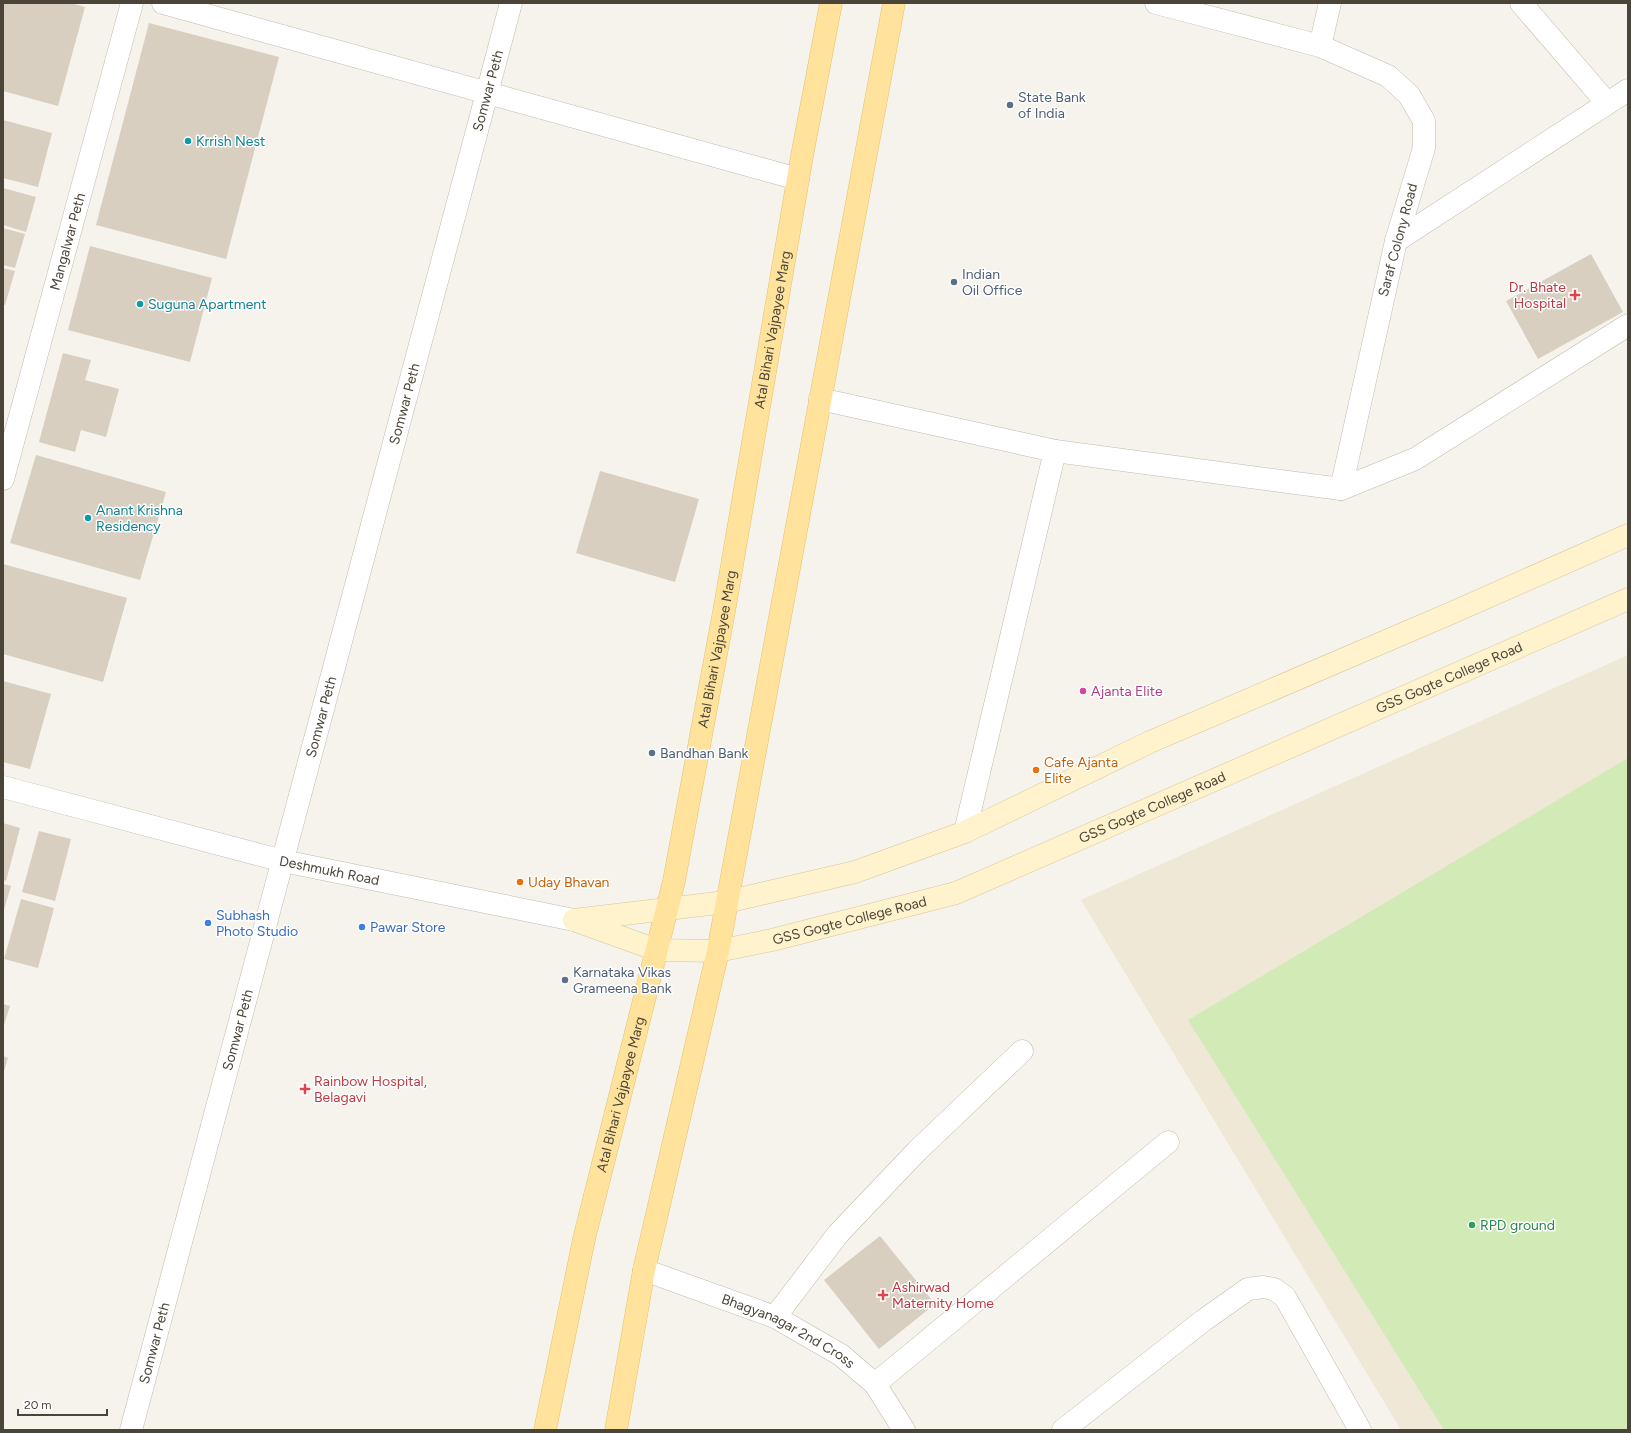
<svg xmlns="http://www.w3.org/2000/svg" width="1631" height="1433" font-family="Figtree,sans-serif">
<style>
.education{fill:#efe8d6}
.green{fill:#d2eab5}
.building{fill:#d8cfc1}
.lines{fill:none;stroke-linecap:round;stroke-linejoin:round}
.minor-casing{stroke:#c2bbae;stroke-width:23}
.tertiary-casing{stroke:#c2bbae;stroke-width:23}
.secondary-casing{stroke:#d6c79b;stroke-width:23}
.primary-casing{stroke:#e6c16a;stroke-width:23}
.minor{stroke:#fff;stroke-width:22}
.tertiary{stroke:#fff;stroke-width:22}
.secondary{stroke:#fff3cd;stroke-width:22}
.primary{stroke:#ffe39c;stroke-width:22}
.service-dot{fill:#5c6f8a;stroke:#fff;stroke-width:1.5}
.culture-dot{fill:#0f9aa8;stroke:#fff;stroke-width:1.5}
.health-dot{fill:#e0444e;stroke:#fff;stroke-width:1.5}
.hotel-dot{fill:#d1479c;stroke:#fff;stroke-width:1.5}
.food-dot{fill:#e8710a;stroke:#fff;stroke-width:1.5}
.shop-dot{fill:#3f7fe0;stroke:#fff;stroke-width:1.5}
.leisure-dot{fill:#2e9e5b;stroke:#fff;stroke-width:1.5}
.labels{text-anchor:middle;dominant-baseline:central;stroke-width:3;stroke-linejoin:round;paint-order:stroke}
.street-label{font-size:14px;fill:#4b4439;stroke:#fff}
.service-label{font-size:14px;fill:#4e5e75;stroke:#fff;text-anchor:start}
.culture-label{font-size:14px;fill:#0d838f;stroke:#fff;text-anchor:start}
.health-label{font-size:14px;fill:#be3a42;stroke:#fff;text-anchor:start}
.hotel-label{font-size:14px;fill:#b23c85;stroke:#fff;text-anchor:start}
.food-label{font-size:14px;fill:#c56008;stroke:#fff;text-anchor:start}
.shop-label{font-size:14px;fill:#366cbe;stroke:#fff;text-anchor:start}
.leisure-label{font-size:14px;fill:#27864d;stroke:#fff;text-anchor:start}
</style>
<rect width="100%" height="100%" fill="#f6f3ec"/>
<polygon class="education" points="1628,655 1628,1430 1401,1430 1081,900"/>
<polygon class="green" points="1628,758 1628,1430 1444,1430 1188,1020"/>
<g class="building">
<polygon points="3,3 71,3 85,7 58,106 3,91"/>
<polygon points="149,23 279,57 226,259 96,225"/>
<polygon points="3,120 52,133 38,187 3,178"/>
<polygon points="3,188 36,197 26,232 3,225"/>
<polygon points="3,228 25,234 15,268 3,265"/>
<polygon points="90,246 212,278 190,362 68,330"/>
<polygon points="1591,254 1623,312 1538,359 1506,301"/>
<polygon points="3,268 15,271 5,305 3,305"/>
<polygon points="63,353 91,360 85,380 119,389 106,437 81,430 75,452 39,442"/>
<polygon points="36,455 166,492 140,580 10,543"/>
<polygon points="600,471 699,499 675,582 576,553"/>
<polygon points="3,564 127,598 103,682 3,654"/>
<polygon points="3,681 51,694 30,769 3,762"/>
<polygon points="3,823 20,828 6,881 3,880"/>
<polygon points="39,831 71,839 55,901 22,892"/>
<polygon points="3,884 11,886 3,913"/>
<polygon points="21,899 54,908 38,968 4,959"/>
<polygon points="3,1004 10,1006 3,1028"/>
<polygon points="3,1056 8,1058 3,1075"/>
<polygon points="880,1236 935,1304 879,1349 824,1280"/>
</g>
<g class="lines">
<g class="minor-casing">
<g id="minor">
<polyline points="163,3 798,179"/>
<polyline points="1156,3 1320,46 1388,76 1409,95 1424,121 1424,148 1396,241 1341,489"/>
<polyline points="1521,3 1607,103"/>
<polyline points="1320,46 1330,3"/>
<polyline points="1396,241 1628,90"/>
<polyline points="820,399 1055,451 1341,489 1415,459 1628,325"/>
<path id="s1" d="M3,479L132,3"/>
<polyline points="965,832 1055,451"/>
<path id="s2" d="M644,1270L775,1317L841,1355L875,1384L904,1430"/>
<polyline points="775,1317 838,1234 917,1151 1022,1051"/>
<polyline points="875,1384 1168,1142"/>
<path id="s3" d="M131,1430L511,3"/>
<polyline points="1063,1430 1204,1320 1248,1289 1263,1287 1274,1289 1285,1297 1360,1430"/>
</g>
</g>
<g class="tertiary-casing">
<g id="tertiary">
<path id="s4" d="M3,787L283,861L574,920"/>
</g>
</g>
<g class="secondary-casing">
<g id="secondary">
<polyline points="574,920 726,902 855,872 965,832 1150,742 1449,614 1628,535"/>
<path id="s5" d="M579,922L657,950L718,951L772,940L956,893L1628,599"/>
</g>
</g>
<g class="primary-casing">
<g id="primary">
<path id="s6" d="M545,1430L584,1239L674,881L725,606L802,156L831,3"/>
<polyline points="616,1430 644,1270 718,951 894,3"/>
</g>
</g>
<use href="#minor" class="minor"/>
<use href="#tertiary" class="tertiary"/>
<use href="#secondary" class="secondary"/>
<use href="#primary" class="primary"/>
</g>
<g class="service-dot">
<circle cx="1010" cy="105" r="4"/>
<circle cx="954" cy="282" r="4"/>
<circle cx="652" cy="753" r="4"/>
<circle cx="565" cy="980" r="4"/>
</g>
<g class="culture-dot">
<circle cx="188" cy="141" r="4"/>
<circle cx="140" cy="304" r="4"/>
<circle cx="88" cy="518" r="4"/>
</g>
<g class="health-dot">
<path d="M1573 289h4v4h4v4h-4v4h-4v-4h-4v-4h4z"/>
<path d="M303 1083h4v4h4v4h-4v4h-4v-4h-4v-4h4z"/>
<path d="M881 1289h4v4h4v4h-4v4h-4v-4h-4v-4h4z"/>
</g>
<circle class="hotel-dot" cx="1083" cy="691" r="4"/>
<g class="food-dot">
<circle cx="1036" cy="770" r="4"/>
<circle cx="520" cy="882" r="4"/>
</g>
<g class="shop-dot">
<circle cx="208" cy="923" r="4"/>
<circle cx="362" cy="927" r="4"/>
</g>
<circle class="leisure-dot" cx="1472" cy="1225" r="4"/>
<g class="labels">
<g class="street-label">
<text stroke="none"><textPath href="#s3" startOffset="1386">Somwar Peth</textPath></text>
<text transform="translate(1398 240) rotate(-75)">Saraf Colony Road</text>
<text stroke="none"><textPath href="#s1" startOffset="246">Mangalwar Peth</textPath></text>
<text stroke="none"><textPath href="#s6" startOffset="1124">Atal Bihari Vajpayee Marg</textPath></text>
<text stroke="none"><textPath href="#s3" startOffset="1062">Somwar Peth</textPath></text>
<text stroke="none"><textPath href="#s6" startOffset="800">Atal Bihari Vajpayee Marg</textPath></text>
<text stroke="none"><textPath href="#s5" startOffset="927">GSS Gogte College Road</textPath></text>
<text stroke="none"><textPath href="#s3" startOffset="738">Somwar Peth</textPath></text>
<text stroke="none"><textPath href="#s5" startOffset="603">GSS Gogte College Road</textPath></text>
<text stroke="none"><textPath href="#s4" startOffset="337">Deshmukh Road</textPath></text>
<text stroke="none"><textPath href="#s5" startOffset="279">GSS Gogte College Road</textPath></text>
<text stroke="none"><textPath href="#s3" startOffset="414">Somwar Peth</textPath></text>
<text stroke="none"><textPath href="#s6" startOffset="344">Atal Bihari Vajpayee Marg</textPath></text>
<text stroke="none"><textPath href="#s2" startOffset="157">Bhagyanagar 2nd Cross</textPath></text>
<text stroke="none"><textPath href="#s3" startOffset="90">Somwar Peth</textPath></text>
</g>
<g class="service-label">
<text x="1018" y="97">State Bank<tspan x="1018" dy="16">of India</tspan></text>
<text x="962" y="274">Indian<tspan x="962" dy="16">Oil Office</tspan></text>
<text x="660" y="753">Bandhan Bank</text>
<text x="573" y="972">Karnataka Vikas<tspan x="573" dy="16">Grameena Bank</tspan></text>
</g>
<g class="culture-label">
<text x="196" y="141">Krrish Nest</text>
<text x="148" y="304">Suguna Apartment</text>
<text x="96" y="510">Anant Krishna<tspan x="96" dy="16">Residency</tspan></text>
</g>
<g class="health-label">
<text x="1566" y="287" text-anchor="end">Dr. Bhate<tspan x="1566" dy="16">Hospital</tspan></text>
<text x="314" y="1081">Rainbow Hospital,<tspan x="314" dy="16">Belagavi</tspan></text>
<text x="892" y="1287">Ashirwad<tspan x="892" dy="16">Maternity Home</tspan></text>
</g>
<g class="hotel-label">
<text x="1091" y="691">Ajanta Elite</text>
</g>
<g class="food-label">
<text x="1044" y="762">Cafe Ajanta<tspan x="1044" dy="16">Elite</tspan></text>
<text x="528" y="882">Uday Bhavan</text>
</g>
<g class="shop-label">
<text x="216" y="915">Subhash<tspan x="216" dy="16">Photo Studio</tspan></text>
<text x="370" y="927">Pawar Store</text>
</g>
<g class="leisure-label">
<text x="1480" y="1225">RPD ground</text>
</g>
</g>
<rect width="1631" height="1433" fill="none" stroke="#4b4439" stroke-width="8"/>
<path d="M18 1409v6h89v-6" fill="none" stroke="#4b4439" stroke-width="2"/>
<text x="24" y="1409" font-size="12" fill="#4b4439" stroke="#ffffff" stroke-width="3" paint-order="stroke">20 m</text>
</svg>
